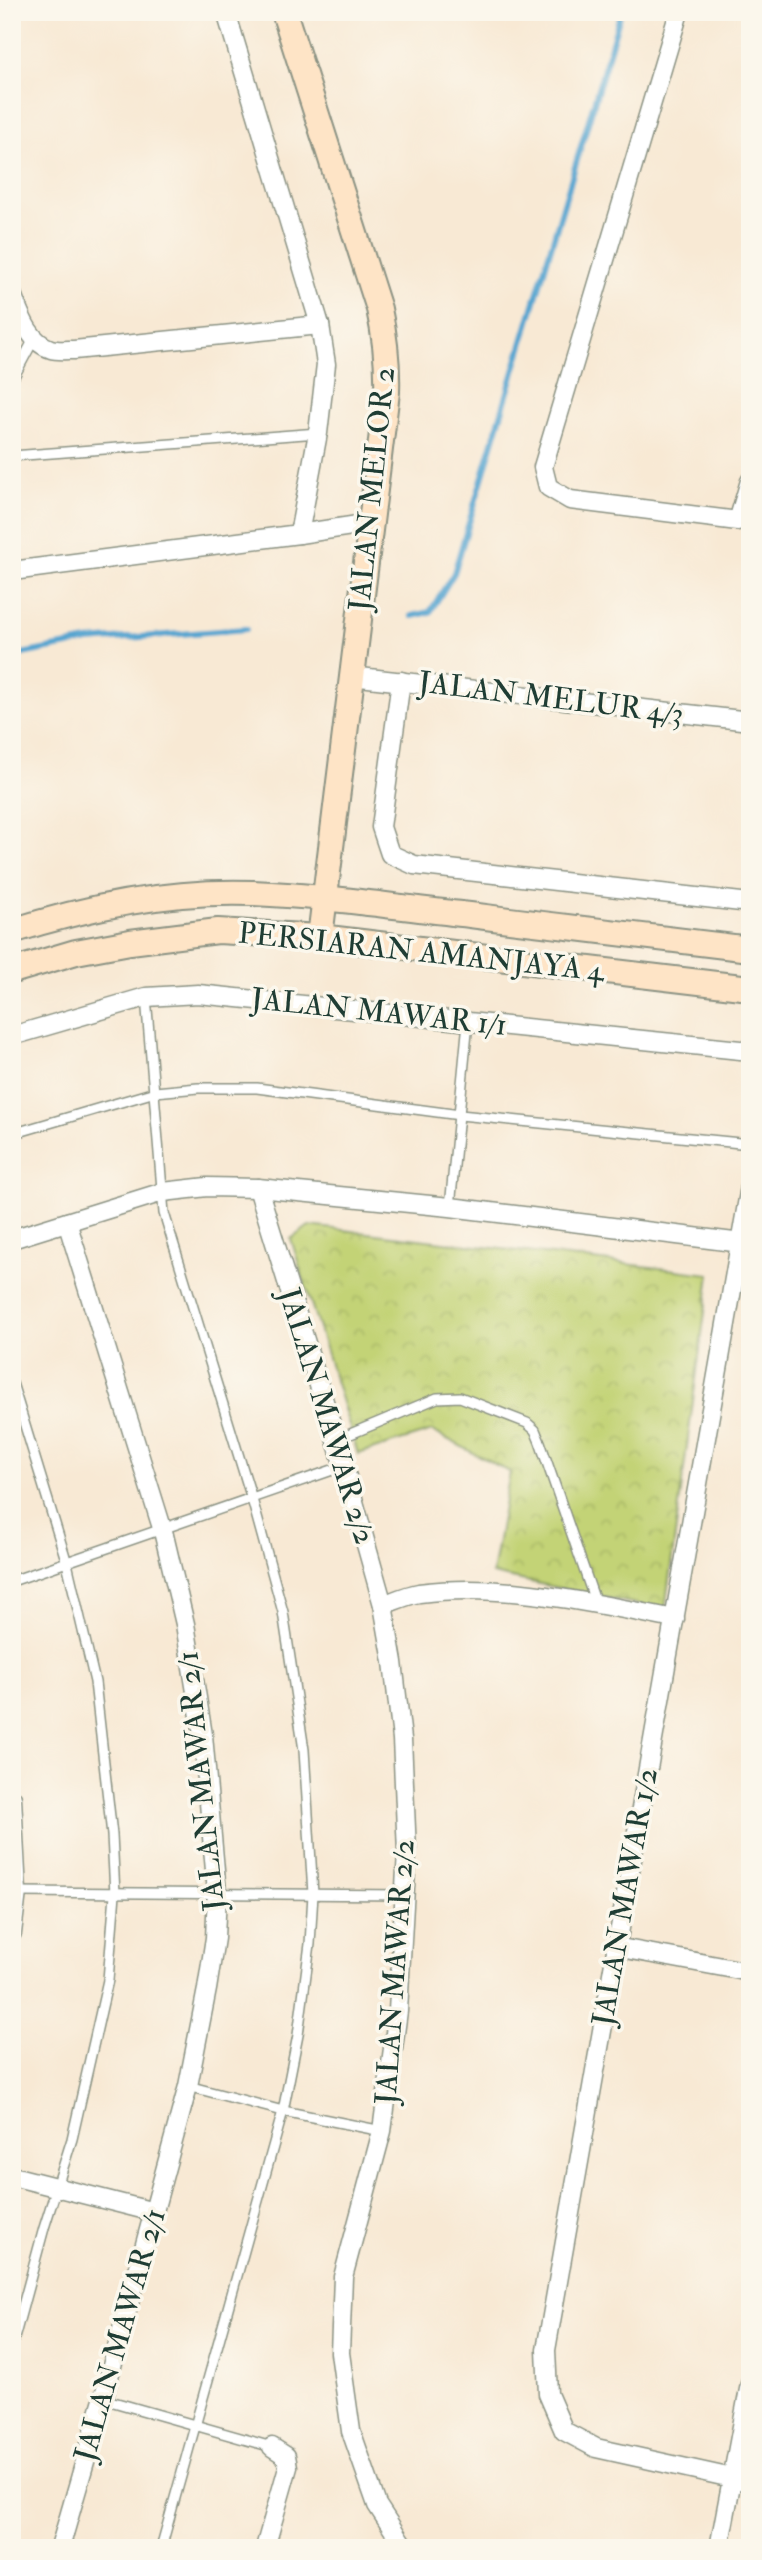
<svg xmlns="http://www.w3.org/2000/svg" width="762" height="2560" font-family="'IM FELL Double Pica',serif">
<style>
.park{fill:url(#park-crowns);stroke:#718855;stroke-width:2}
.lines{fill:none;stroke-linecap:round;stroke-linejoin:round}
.stream{stroke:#56a5d0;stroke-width:6}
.lane-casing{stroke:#8c9384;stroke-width:12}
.street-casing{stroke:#8c9384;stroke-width:21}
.secondary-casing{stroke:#8c9384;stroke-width:28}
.lane{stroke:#fff;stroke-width:9}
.street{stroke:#fff;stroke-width:18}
.secondary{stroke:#fee4c6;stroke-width:24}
.labels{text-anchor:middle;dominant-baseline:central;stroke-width:7;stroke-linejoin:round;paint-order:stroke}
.street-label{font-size:30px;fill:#1f3d34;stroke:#fbf7ec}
</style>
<defs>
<pattern id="park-crowns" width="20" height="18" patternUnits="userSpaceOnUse" patternTransform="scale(1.75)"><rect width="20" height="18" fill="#c3d376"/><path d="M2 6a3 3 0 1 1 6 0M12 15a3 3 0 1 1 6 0" fill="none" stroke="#a7b667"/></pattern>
</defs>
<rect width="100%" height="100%" fill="#fbf7ec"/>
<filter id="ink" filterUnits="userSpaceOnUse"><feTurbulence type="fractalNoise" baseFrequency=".0143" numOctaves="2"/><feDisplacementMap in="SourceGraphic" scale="14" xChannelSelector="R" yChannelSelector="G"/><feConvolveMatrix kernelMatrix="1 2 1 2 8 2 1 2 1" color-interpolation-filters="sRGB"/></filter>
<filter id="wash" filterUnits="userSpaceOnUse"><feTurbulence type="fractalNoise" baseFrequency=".00686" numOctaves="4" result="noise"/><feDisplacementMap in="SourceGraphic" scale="28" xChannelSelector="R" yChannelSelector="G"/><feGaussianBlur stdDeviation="1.57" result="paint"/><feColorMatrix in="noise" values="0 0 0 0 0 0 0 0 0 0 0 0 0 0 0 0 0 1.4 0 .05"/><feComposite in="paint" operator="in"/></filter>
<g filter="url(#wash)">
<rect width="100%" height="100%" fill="#f8e9d4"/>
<polygon class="park" points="309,1226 710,1274 665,1610 492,1574 510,1472 432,1431 358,1454 291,1239"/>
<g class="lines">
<g class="stream">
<polyline points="412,616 430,612 454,573 621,12"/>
<polyline points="12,656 88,641 246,629"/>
</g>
</g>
</g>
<g filter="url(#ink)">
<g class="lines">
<g class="lane-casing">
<g id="lane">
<polyline points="12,380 34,339"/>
<polyline points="12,456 318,433"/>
<polyline points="146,997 164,1213 252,1499 283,1612 304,1750 313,1894 310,1944 298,2035 283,2111 161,2548"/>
<polyline points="12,1134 155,1092 198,1088 257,1088 460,1115 750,1144"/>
<polyline points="450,1207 468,1022"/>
<polyline points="12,1383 67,1563 95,1682 112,1835 115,1894 108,1980 72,2139 44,2228 12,2346"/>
<polyline points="336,1440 437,1398 460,1397 527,1423 535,1430 540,1442 596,1604"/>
<polyline points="12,1581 344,1466"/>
<polyline points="17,1892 406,1895"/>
<polyline points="188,2086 283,2111 382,2131"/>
<polyline points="103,2399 272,2447"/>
</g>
</g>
<g class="street-casing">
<g id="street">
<polyline points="226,12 320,325 326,364 318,433 299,534"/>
<polyline points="679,12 543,467 548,487 570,500 738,521 750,481"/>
<path d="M12,294C20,314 28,342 51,349C57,351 67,350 74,350L320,325"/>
<polyline points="12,571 299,534 371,523"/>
<polyline points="351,676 750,721"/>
<polyline points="401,681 381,827 390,854 414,865 750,903"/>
<polyline points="12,1036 146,997 198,994 750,1051"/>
<polyline points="750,1187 546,2350 548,2394 564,2431 596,2448 750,2482"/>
<polyline points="258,1188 344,1466 383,1605 393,1662 402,1739 407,1852 398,2011 382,2131 343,2277 340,2353 351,2431 377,2505 405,2548"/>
<polyline points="12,1239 163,1192 207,1187 258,1188 450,1207 750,1244"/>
<path d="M383,1605C394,1601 407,1595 419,1593C503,1582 592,1603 675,1619"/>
<polyline points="12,1798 17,1892 12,1933"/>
<polyline points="615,1947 750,1972"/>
<polyline points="12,2176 154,2212"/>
<polyline points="60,2548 103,2399 188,2086 207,1989 215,1938 217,1893 203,1735 185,1624 163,1531 67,1222"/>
<polyline points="265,2548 288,2467 286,2456 272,2447"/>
<polyline points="719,2548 750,2384"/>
</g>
</g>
<g class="secondary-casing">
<g id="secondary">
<path d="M284,12L379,309C385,337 388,363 387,392L320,937"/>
<path d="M12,931C90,906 171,890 253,893C325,896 398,907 470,915C563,927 656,938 750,949"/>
<polyline points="12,971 76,952 130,942 218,931 320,937 750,988"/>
</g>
</g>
<use href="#lane" class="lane"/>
<use href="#street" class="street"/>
<use href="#secondary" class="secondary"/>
</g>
</g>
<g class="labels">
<g class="street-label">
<text transform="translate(372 489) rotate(-84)">JALAN MELOR 2</text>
<text transform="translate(551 698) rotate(7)">JALAN MELUR 4/3</text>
<text transform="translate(421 952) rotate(6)">PERSIARAN AMANJAYA 4</text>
<text transform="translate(379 1012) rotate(6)">JALAN MAWAR 1/1</text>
<text transform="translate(327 1416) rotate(73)">JALAN MAWAR 2/2</text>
<text transform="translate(201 1781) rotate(-96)">JALAN MAWAR 2/1</text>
<text transform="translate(625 1897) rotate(-80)">JALAN MAWAR 1/2</text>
<text transform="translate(395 1972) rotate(-86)">JALAN MAWAR 2/2</text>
<text transform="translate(120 2335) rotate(-74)">JALAN MAWAR 2/1</text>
</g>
</g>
<rect width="762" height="2560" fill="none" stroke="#fbf7ec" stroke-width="42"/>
</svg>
